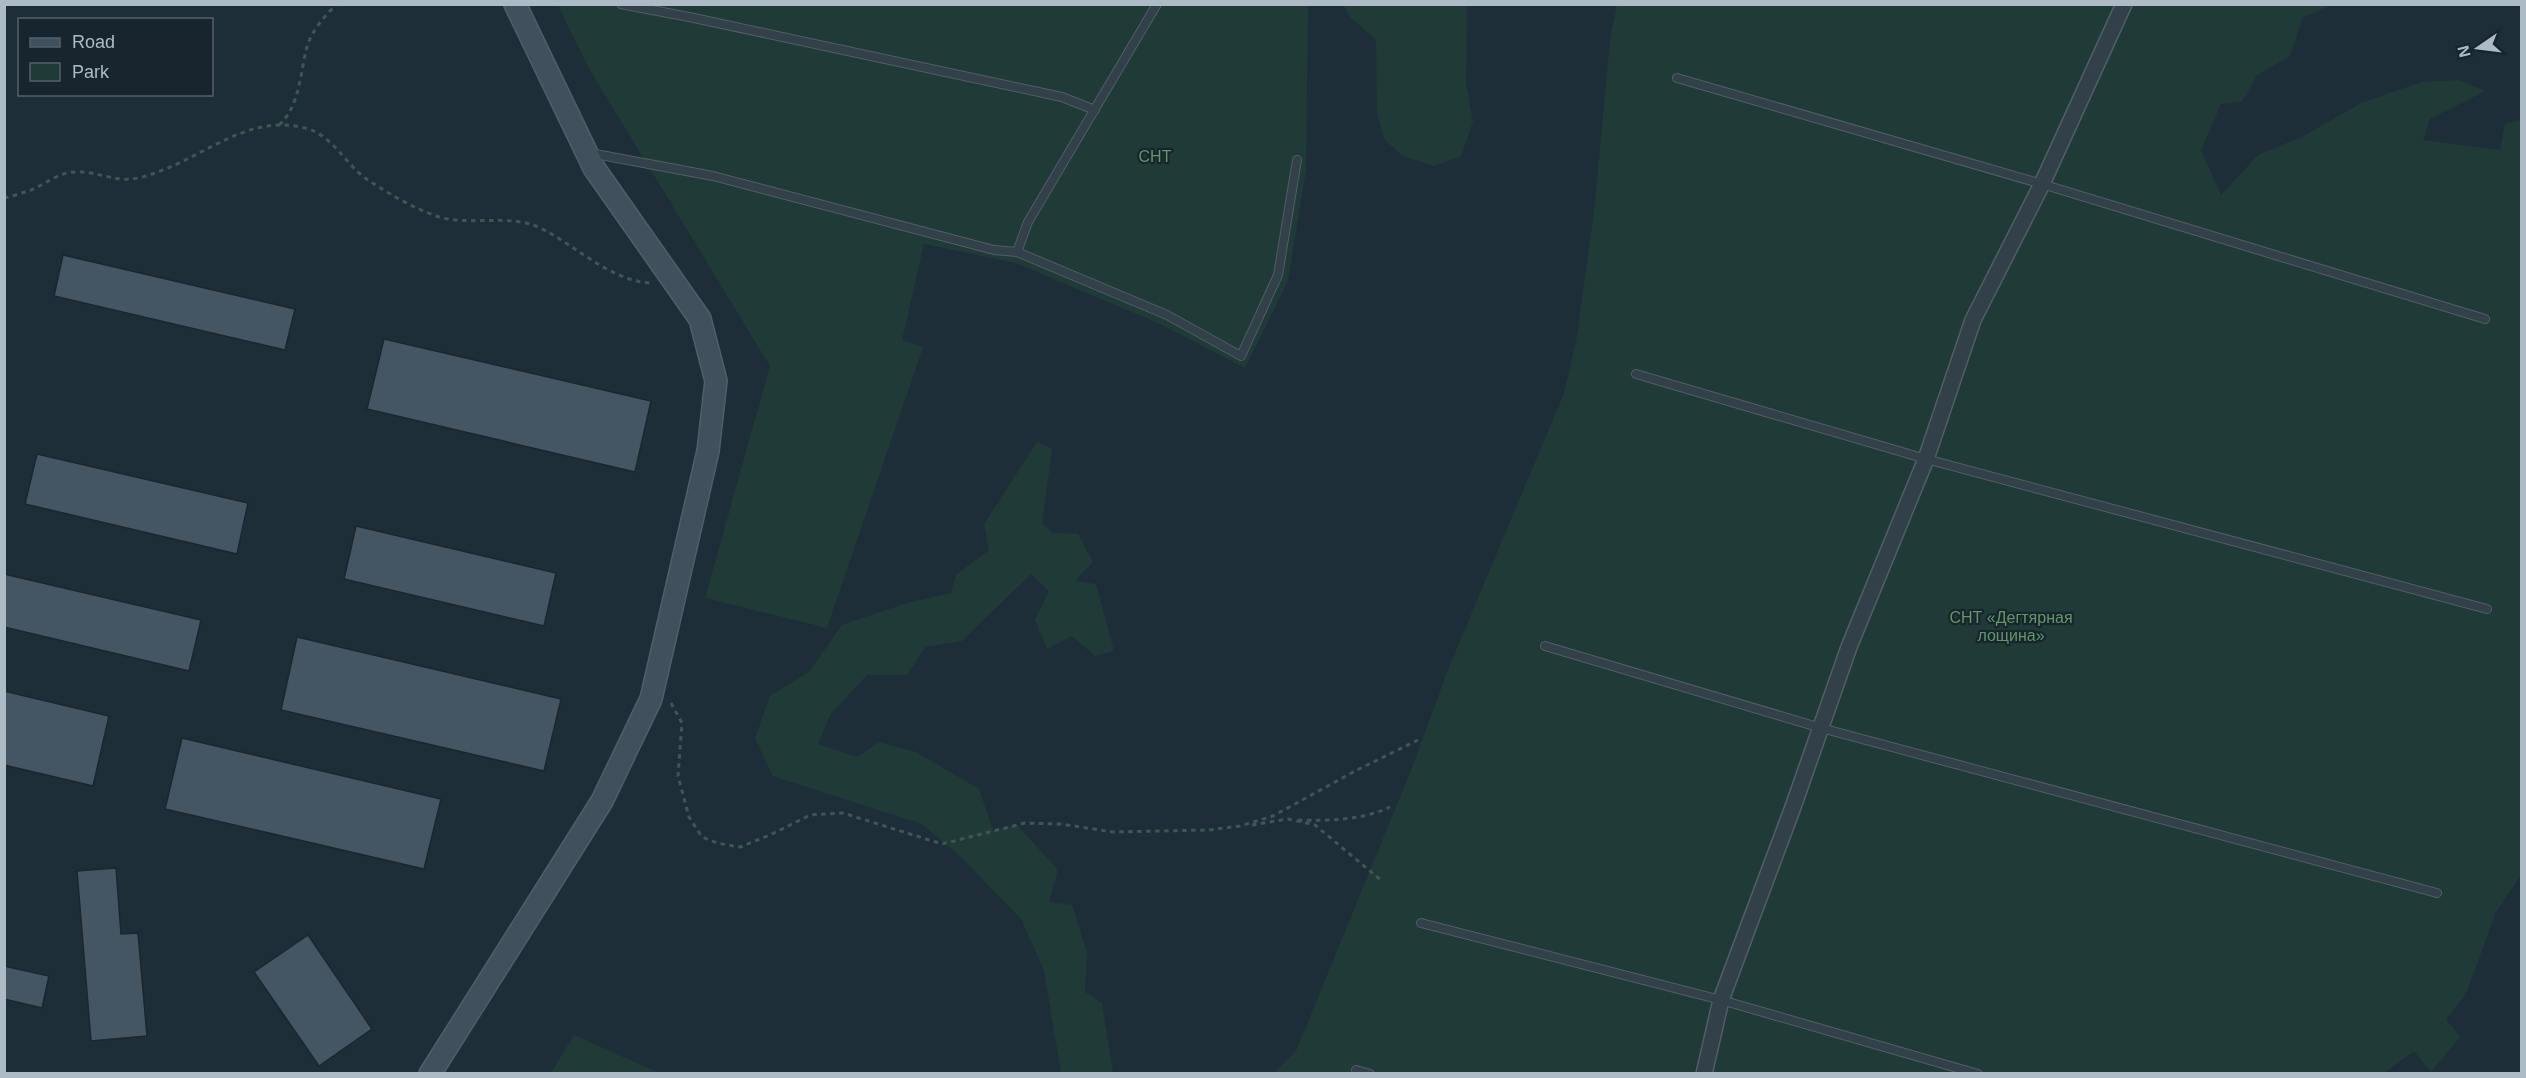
<svg xmlns="http://www.w3.org/2000/svg" width="2526" height="1078" font-family="Arial,sans-serif">
<style>
.green{fill:#203a38}
.building{fill:#445663;stroke:#1a2730;stroke-width:1.5}
.lines{fill:none;stroke-linecap:round;stroke-linejoin:round}
.lane-casing{stroke:#505e67;stroke-width:10}
.street-casing{stroke:#505e67;stroke-width:18}
.secondary-casing{stroke:#505e67;stroke-width:24}
.path{stroke:#3e5655;stroke-width:3;stroke-dasharray:4.5 4.5;stroke-linecap:butt}
.lane{stroke:#324049;stroke-width:8}
.street{stroke:#324049;stroke-width:15}
.secondary{stroke:#40505d;stroke-width:21}
.labels{text-anchor:middle;dominant-baseline:central;stroke-width:4.5;stroke-linejoin:round;paint-order:stroke}
.park-label{font-size:16px;fill:#629865;stroke:#18252e}
</style>
<rect width="100%" height="100%" fill="#1e2e39"/>
<g class="green">
<polygon points="558,5 1308,5 1306,170 1288,281 1245,368 1160,324 1016,263 924,244 902,340 923,347 827,628 705,598 770,366 588,67"/>
<polygon points="1344,5 1467,5 1466,83 1473,122 1461,156 1434,166 1403,156 1385,140 1377,113 1376,39 1350,17"/>
<polygon points="1617,5 2332,5 2303,17 2290,56 2257,75 2242,102 2221,104 2201,150 2221,195 2258,155 2304,136 2361,103 2422,82 2459,80 2485,91 2430,119 2423,140 2500,150 2505,124 2521,120 2521,875 2496,912 2466,994 2446,1019 2460,1037 2431,1072 2414,1051 2383,1074 1273,1074 1296,1051 1414,763 1447,672 1564,393 1576,342 1594,212 1610,40"/>
<polygon points="1037,442 1052,449 1042,523 1053,533 1078,534 1093,562 1075,581 1096,584 1114,651 1095,656 1072,636 1047,649 1035,620 1049,591 1031,574 962,641 925,647 907,675 867,675 830,715 818,744 857,757 879,742 916,752 979,789 993,830 1017,825 1058,870 1049,902 1072,905 1087,952 1085,992 1102,1003 1113,1073 1061,1073 1044,970 1021,919 960,856 922,824 773,776 755,739 770,696 809,672 842,625 907,603 951,593 956,575 989,550 984,524"/>
<polygon points="574,1035 659,1073 551,1073"/>
</g>
<g class="building">
<polygon points="63,255 295,309 285,350 54,296"/>
<polygon points="384,339 651,401 635,472 367,409"/>
<polygon points="37,454 248,503 237,554 25,504"/>
<polygon points="356,526 556,573 544,626 344,579"/>
<polygon points="4,574 201,620 189,671 4,627"/>
<polygon points="297,637 561,699 544,771 281,710"/>
<polygon points="4,691 109,716 93,786 4,765"/>
<polygon points="182,738 441,799 424,869 165,809"/>
<polygon points="116,868 121,934 138,933 147,1036 91,1041 77,871"/>
<polygon points="308,935 372,1029 319,1066 254,972"/>
<polygon points="4,966 49,976 42,1008 4,999"/>
</g>
<g class="lines">
<g class="lane-casing">
<g id="lane">
<polyline points="621,4 694,18 1062,97 1095,110"/>
<polyline points="1677,78 2042,184 2485,319"/>
<polyline points="590,153 713,176 994,250 1017,252 1167,315 1241,356 1278,275 1297,160"/>
<polyline points="1017,252 1028,222 1157,4"/>
<polyline points="1636,374 1926,459 2487,609"/>
<polyline points="1545,646 1821,728 2437,893"/>
<polyline points="1421,923 1721,1000 1978,1074"/>
<polyline points="1356,1070 1370,1074"/>
</g>
</g>
<g class="street-casing">
<polyline id="street" points="1704,1074 1721,1000 1793,807 1849,647 1926,459 1973,320 2042,184 2124,4"/>
</g>
<g class="secondary-casing">
<polyline id="secondary" points="430,1074 602,801 651,699 708,451 716,381 700,319 594,168 515,4"/>
</g>
<g class="path">
<path d="M279,125C300,106 300,73 307,47C311,32 325,15 337,4"/>
<path d="M4,198C13,196 22,193 31,190C43,185 54,176 67,173C90,168 111,181 130,179C137,179 146,176 152,174C203,158 248,113 305,128C334,135 346,167 371,182C391,195 425,215 448,219C477,224 511,215 538,227C575,244 609,281 651,283"/>
<polyline points="671,703 682,723 678,776 689,817 702,837 717,843 740,847 770,835 810,815 843,813 942,844 1025,823 1061,824 1113,832 1209,830 1240,826 1273,816 1357,770 1418,740"/>
<path d="M1298,820C1329,821 1363,820 1390,807"/>
<polyline points="1252,825 1288,819 1315,825 1382,881"/>
</g>
<use href="#lane" class="lane"/>
<use href="#street" class="street"/>
<use href="#secondary" class="secondary"/>
</g>
<g class="labels">
<g class="park-label">
<text x="1155" y="156">СНТ</text>
<text x="2011" y="617">СНТ «Дегтярная<tspan x="2011" dy="18">лощина»</tspan></text>
</g>
</g>
<rect width="2526" height="1078" fill="none" stroke="#acbbc6" stroke-width="12"/>
<rect x="18" y="18" width="195" height="78" fill="#18252e" stroke="#53616b" stroke-width="1.5"/>
<rect x="30" y="38" width="30" height="9" fill="#40505d" stroke="#53616b" stroke-width="1.5"/>
<text x="72" y="48" font-size="18" fill="#acbbc6">Road</text>
<rect x="30" y="63" width="30" height="18" fill="#203a38" stroke="#53616b" stroke-width="1.5"/>
<text x="72" y="78" font-size="18" fill="#acbbc6">Park</text>
<g transform="translate(2478 48) rotate(256)" stroke="#18252e" stroke-width="4.5" paint-order="stroke">
<path d="M0-4.5L10 22L0 15L-10 22Z" fill="#acbbc6"/>
<text y="-9" font-size="16" font-weight="bold" text-anchor="middle" fill="#acbbc6">N</text>
</g>
</svg>
